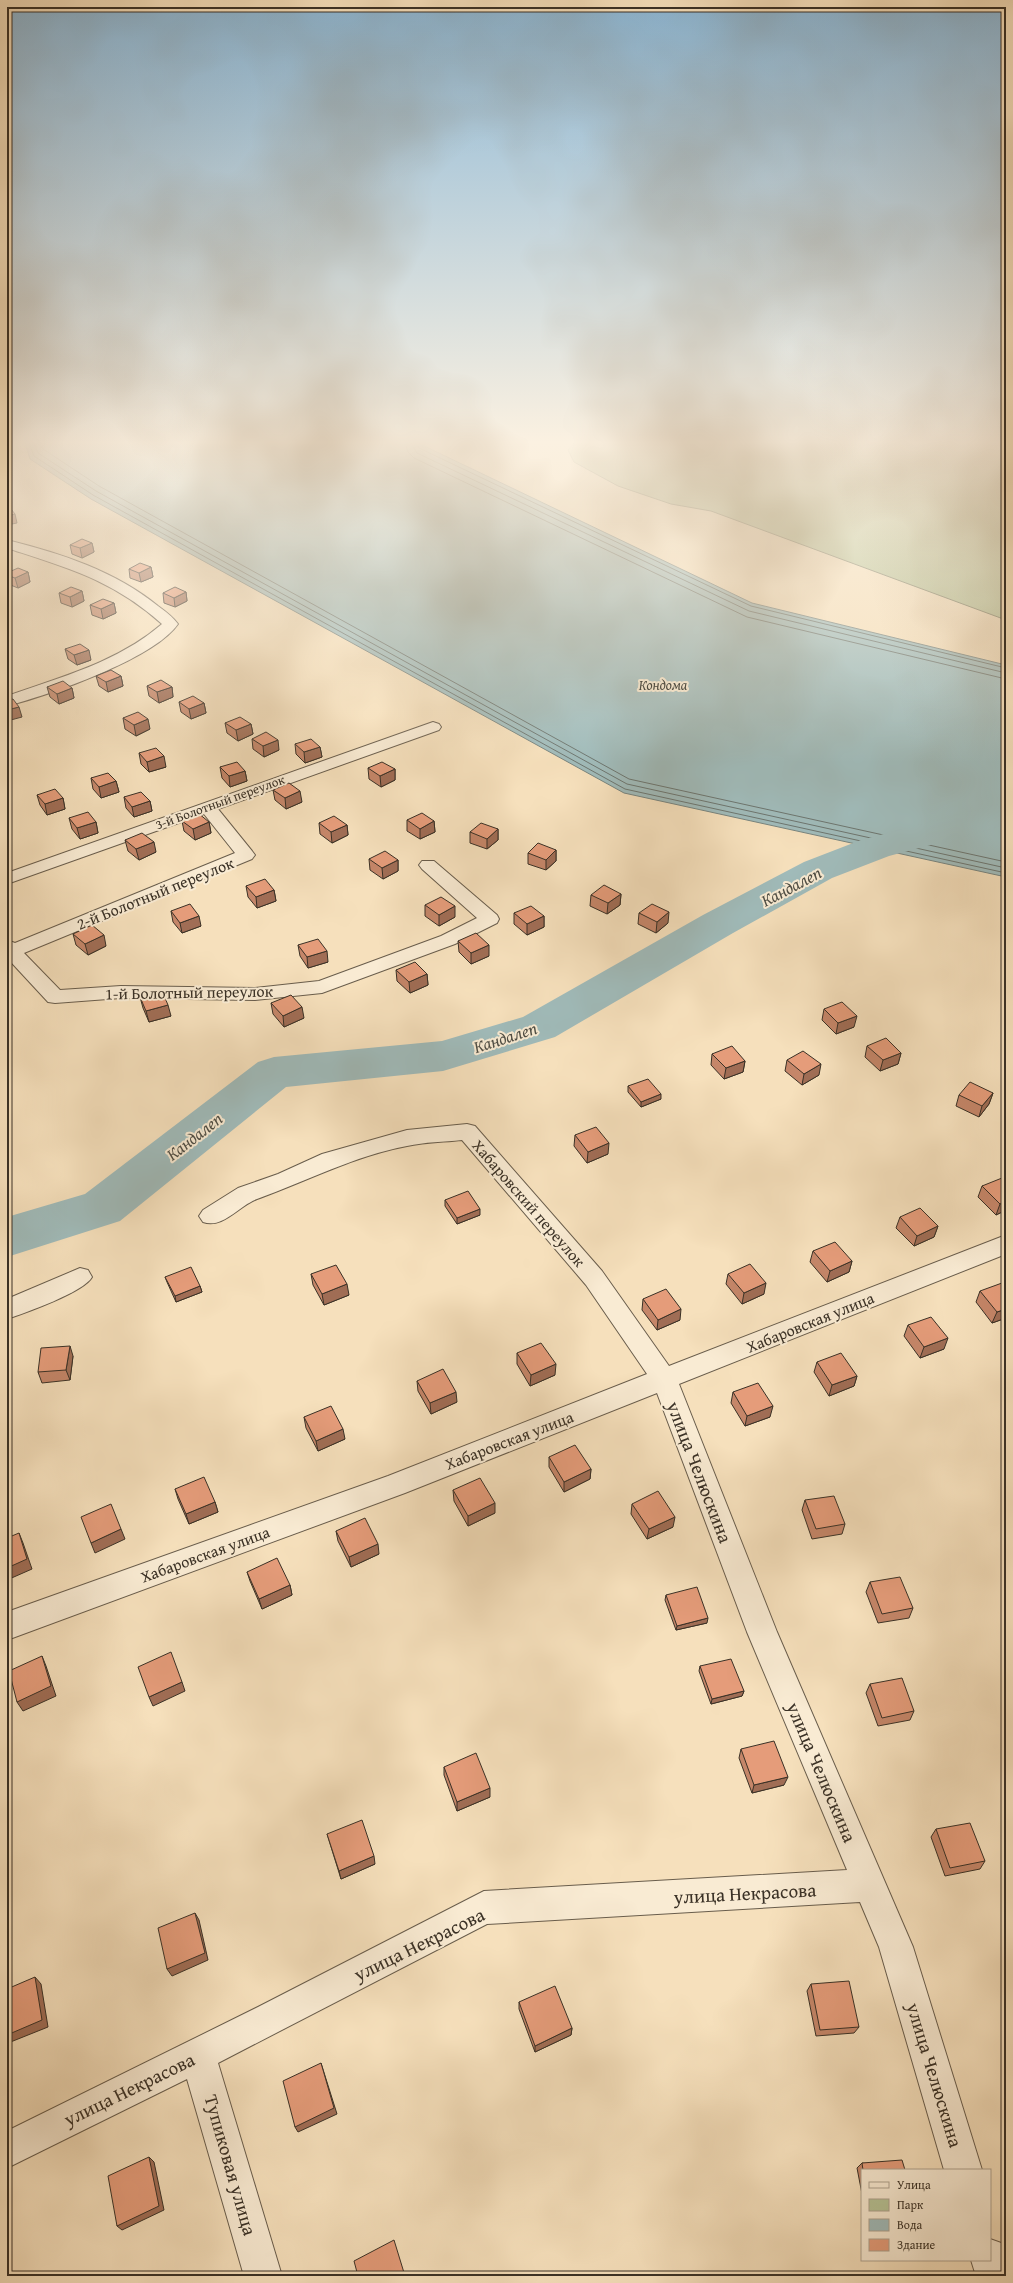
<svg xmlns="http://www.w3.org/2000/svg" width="1013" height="2283" font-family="'Gentium Book Plus',serif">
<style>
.green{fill:#b6c396;stroke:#787a5e}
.water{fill:#a0bbba;stroke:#77847f}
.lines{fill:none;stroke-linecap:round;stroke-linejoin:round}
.shore{stroke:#6d7670;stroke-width:1}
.river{fill:#a0bbba;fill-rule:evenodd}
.street-casing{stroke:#695d4c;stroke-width:2}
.street{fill:#f9ebd3;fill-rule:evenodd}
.wall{fill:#c58669;stroke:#3a3126}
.shaded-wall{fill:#a06d55;stroke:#3a3126}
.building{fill:#e59c7a;stroke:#3a3126}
.labels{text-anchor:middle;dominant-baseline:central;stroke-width:4;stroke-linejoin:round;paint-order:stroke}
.far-street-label{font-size:13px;fill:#3a3126;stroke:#f9ebd3}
.far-water-label{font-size:14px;font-style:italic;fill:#4e4d44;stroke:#f9ebd3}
.street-label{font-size:16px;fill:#3a3126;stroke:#f9ebd3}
.water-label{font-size:17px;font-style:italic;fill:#4e4d44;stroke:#f9ebd3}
.near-street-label{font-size:19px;fill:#3a3126;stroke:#f9ebd3}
</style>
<rect width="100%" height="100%" fill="#f6e0bc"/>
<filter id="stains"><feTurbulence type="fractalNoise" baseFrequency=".005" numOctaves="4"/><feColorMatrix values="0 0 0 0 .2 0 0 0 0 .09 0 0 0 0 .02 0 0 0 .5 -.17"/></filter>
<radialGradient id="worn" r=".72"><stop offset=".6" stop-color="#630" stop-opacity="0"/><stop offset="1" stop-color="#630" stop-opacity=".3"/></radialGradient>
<polygon class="green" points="574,443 1006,443 1006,620 711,511 671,504 618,486 574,462 568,450"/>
<polygon class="water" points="25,443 418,443 752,603 1006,665 1006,877 624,793 91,499 30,459"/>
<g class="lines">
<g class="shore">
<polyline points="29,443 34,456 93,495 625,789 1006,873"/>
<polyline points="34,443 38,453 96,491 627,784 1006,868"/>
<polyline points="41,443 43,449 99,486 629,779 1006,862"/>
<polyline points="405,443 408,452 414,458 747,617 1006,679"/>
<polyline points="411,443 417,453 749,611 1006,673"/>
<polyline points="416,443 419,448 751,606 1006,668"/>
</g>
<polygon class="river" points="1006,802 1006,825 889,856 832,878 733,933 555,1037 443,1071 286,1087 120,1221 7,1257 7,1217 85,1194 258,1062 274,1057 442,1041 523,1017 703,915 804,862 861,840"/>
<g class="street-casing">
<g id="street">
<path d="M7,540C60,553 115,571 158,606C165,611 173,617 178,624C154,659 49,695 7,706V696C61,677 118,662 162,624C113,580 68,568 7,548Z"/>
<polygon points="433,722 439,724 441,727 439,730 218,809 252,851 255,855 252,859 24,953 60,990 121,986 255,988 319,981 441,936 477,918 422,869 419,865 422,861 434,861 497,915 499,919 497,923 455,944 322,993 255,1000 121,998 55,1003 48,1002 10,961 7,962 7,940 15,943 235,853 204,814 7,884 7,873"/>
<path d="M467,1124L475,1126L602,1271L669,1366L1006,1235V1254L679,1384L777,1632L913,1947L982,2170H944L879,1947L860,1902L487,1924L218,2063L282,2276H244L187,2079L7,2168V2131L258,2007L484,1891L847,1870L747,1632L657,1393L405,1493L7,1640V1612L388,1476L647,1374L586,1285L462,1140C444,1142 425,1142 407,1146C354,1156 307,1181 257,1199C238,1206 223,1229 203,1222L199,1216L203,1210L238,1188L278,1174L322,1154L407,1130Z"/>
<path d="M80,1268L88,1270L92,1277C84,1292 25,1313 7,1319V1299Z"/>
<polygon points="990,2239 1004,2244 1006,2250 1006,2276 976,2276 971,2260 990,2260"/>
</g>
</g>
<use href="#street" class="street"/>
</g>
<g class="wall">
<polygon points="92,543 94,552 82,558 72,554 70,545"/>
<polygon points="151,567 153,577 141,582 130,578 129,569"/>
<polygon points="28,572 30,582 18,588 8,584 7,581 7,573"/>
<polygon points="82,591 84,601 72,607 61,603 59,593"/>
<polygon points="186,592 187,601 175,607 164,603 163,593"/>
<polygon points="114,603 116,613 103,619 92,615 90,605"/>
<polygon points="65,649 91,660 77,665 68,659"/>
<polygon points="96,676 121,676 123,686 108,692 99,686"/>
<polygon points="147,686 172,687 173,697 159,703 149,696"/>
<polygon points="47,687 72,688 74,698 59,704 50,697"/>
<polygon points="179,702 204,703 206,713 191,719 181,712"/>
<polygon points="123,718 150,729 136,736 125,729"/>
<polygon points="225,723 251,724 253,734 238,741 227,733"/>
<polygon points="252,739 279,750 264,757 253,749"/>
<polygon points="295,744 320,747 322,757 305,763 296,754"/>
<polygon points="139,753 166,767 149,772 141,764"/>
<polygon points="220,767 245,771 247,781 230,787 222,778"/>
<polygon points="368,768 395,769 395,780 381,787 369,779"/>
<polygon points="91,778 116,781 119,792 101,798 93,789"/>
<polygon points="273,790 302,802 286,809 275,800"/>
<polygon points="37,795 63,798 65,809 47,815 40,805"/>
<polygon points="124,797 150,801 152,811 134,817 126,808"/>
<polygon points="69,818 96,822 98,833 80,839 72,829"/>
<polygon points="407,820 434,821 435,832 420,839 407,831"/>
<polygon points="182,821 209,822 211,833 195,840 184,831"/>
<polygon points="319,823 347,825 348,835 332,843 320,834"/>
<polygon points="498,829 498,840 487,849 470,843 470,832"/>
<polygon points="125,840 156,852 139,860 128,851"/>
<polygon points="556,850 556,861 546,870 528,864 528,853"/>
<polygon points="369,859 398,860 398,871 383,879 370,870"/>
<polygon points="246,886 274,890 276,901 257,908 248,897"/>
<polygon points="621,894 620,905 607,914 590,906 591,895"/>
<polygon points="425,905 455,917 439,926 425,916"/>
<polygon points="171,911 201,926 182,933 173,922"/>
<polygon points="514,913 544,916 544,927 527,935 514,924"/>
<polygon points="639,913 668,923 656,933 638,924"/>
<polygon points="73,934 106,946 88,955 76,945"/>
<polygon points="458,941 489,956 471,964 459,952"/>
<polygon points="298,945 328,962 308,968 300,956"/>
<polygon points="396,970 427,974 428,985 410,993 397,981"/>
<polygon points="140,997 171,1016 149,1022 143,1008"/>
<polygon points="271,1003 304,1018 284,1027 273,1014"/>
<polygon points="824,1009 854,1027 836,1034 822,1020"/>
<polygon points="867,1046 901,1053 898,1064 880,1071 865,1057"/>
<polygon points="712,1054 745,1061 743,1072 724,1079 711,1065"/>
<polygon points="787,1060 819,1075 802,1085 785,1071"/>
<polygon points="628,1086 661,1099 641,1107 628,1092"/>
<polygon points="993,1093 989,1104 979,1117 956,1106 959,1095"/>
<polygon points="575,1135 608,1154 587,1163 574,1146"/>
<polygon points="1006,1182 1006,1210 996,1215 978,1197 982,1186"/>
<polygon points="445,1200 480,1215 457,1224 445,1206"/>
<polygon points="900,1217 938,1226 934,1237 914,1246 896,1228"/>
<polygon points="813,1251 852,1261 849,1272 827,1282 810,1262"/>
<polygon points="311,1274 349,1295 324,1305 313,1285"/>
<polygon points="728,1274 764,1294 742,1304 726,1284"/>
<polygon points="165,1277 200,1286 202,1292 176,1302 167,1282"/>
<polygon points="980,1291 1006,1318 992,1323 976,1302"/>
<polygon points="643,1299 680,1320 657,1330 642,1310"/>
<polygon points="908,1325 944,1349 920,1358 904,1336"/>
<polygon points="517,1353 555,1375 530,1386 517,1364"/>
<polygon points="73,1356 70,1380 42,1383 38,1372"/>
<polygon points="817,1362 857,1376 854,1386 829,1396 814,1372"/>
<polygon points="417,1381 457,1402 431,1414 418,1391"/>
<polygon points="733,1392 770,1417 745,1426 731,1403"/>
<polygon points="304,1417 345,1439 318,1451 306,1428"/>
<polygon points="549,1457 591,1469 590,1479 564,1492 549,1467"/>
<polygon points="175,1489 215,1502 218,1512 189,1524 178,1499"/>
<polygon points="453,1490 495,1513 468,1526 454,1501"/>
<polygon points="805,1500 845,1524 842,1534 812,1539 802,1510"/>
<polygon points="632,1504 673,1527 647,1539 631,1514"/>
<polygon points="336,1531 379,1554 351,1567 338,1541"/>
<polygon points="247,1572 290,1585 292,1595 262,1609 250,1581"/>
<polygon points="870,1582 913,1608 909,1618 878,1623 866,1592"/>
<polygon points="666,1595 707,1623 676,1630 665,1600"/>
<polygon points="700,1666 744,1691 742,1696 711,1704 699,1671"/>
<polygon points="870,1684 914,1711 910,1720 878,1726 866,1693"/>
<polygon points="741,1749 784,1785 752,1793 739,1758"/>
<polygon points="444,1767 490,1797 457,1811 444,1775"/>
<polygon points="936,1829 985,1861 980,1869 945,1876 931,1837"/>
<polygon points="327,1834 375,1864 341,1879"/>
<polygon points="811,1984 859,2027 854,2033 816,2036 807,1991"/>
<polygon points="519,2002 572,2028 571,2035 535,2052 519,2009"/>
<polygon points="862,2163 905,2170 862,2170 862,2194 857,2168"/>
</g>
<g class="shaded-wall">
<polygon points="15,514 17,523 7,525 7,516"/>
<polygon points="92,543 94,552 82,558 80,548"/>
<polygon points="151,567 153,577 141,582 139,573"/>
<polygon points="28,572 30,582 18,588 15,578"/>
<polygon points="82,591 84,601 72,607 70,597"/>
<polygon points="186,592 187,601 175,607 174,598"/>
<polygon points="114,603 116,613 103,619 101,609"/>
<polygon points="89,650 91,660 77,665 74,655"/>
<polygon points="121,676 123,686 108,692 106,682"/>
<polygon points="172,687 173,697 159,703 157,692"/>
<polygon points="72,688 74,698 59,704 57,694"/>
<polygon points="204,703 206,713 191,719 189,709"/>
<polygon points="19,707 22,717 7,721 7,710"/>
<polygon points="148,719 150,729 136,736 134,725"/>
<polygon points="251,724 253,734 238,741 236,730"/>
<polygon points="278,740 279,750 264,757 263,746"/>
<polygon points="320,747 322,757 305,763 304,752"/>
<polygon points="164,756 166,767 149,772 147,762"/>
<polygon points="395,769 395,780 381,787 380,776"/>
<polygon points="245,771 247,781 230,787 229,776"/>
<polygon points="116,781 119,792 101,798 99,787"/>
<polygon points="300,791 302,802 286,809 285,798"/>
<polygon points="63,798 65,809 47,815 45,804"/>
<polygon points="150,801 152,811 134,817 132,807"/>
<polygon points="434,821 435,832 420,839 420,829"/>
<polygon points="96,822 98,833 80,839 77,828"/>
<polygon points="209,822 211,833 195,840 193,829"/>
<polygon points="347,825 348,835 332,843 331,832"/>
<polygon points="498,829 498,840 487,849 487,839"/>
<polygon points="154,842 156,852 139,860 136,849"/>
<polygon points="556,850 556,861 546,870 546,860"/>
<polygon points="398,860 398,871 383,879 382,868"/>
<polygon points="274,890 276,901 257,908 256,897"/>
<polygon points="621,894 620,905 607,914 608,903"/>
<polygon points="455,906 455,917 439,926 439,915"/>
<polygon points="669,912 668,923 656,933 657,922"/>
<polygon points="199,916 201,926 182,933 180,923"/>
<polygon points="544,916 544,927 527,935 527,924"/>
<polygon points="104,935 106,946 88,955 85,944"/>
<polygon points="489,945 489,956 471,964 471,953"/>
<polygon points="327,951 328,962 308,968 307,957"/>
<polygon points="427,974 428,985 410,993 409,982"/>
<polygon points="168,1005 171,1016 149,1022 146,1011"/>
<polygon points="302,1007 304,1018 284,1027 283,1016"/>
<polygon points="857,1016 854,1027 836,1034 838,1023"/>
<polygon points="901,1053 898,1064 880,1071 883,1060"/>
<polygon points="745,1061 743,1072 724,1079 726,1068"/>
<polygon points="821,1064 819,1075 802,1085 804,1074"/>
<polygon points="993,1093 989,1104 979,1117 982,1106"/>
<polygon points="661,1094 661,1099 641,1107 641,1102"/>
<polygon points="609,1143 608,1154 587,1163 588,1152"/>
<polygon points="1006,1201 1006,1210 996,1215 1000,1204"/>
<polygon points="480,1209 480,1215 457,1224 457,1218"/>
<polygon points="938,1226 934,1237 914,1246 917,1236"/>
<polygon points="852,1261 849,1272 827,1282 830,1271"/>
<polygon points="766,1283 764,1294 742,1304 744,1293"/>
<polygon points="347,1284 349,1295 324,1305 322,1294"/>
<polygon points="200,1286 202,1292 176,1302 175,1296"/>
<polygon points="681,1309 680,1320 657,1330 658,1320"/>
<polygon points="1006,1309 1006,1318 992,1323 997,1312"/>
<polygon points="948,1338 944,1349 920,1358 924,1347"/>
<polygon points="70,1346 73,1356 70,1380 66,1370"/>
<polygon points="556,1364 555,1375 530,1386 531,1375"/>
<polygon points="857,1376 854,1386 829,1396 832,1385"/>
<polygon points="456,1392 457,1402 431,1414 430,1403"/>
<polygon points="773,1406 770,1417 745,1426 747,1416"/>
<polygon points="343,1429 345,1439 318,1451 316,1441"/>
<polygon points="591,1469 590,1479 564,1492 564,1482"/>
<polygon points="215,1502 218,1512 189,1524 186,1514"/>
<polygon points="495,1503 495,1513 468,1526 468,1516"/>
<polygon points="675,1517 673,1527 647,1539 649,1529"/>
<polygon points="121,1529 125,1539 95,1553 91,1543"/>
<polygon points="19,1533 23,1543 32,1569 7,1580 7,1568"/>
<polygon points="378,1544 379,1554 351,1567 349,1557"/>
<polygon points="290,1585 292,1595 262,1609 259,1599"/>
<polygon points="708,1618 707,1623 676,1630 677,1626"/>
<polygon points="42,1656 46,1666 56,1696 23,1711 17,1702"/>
<polygon points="182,1682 185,1691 153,1706 149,1697"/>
<polygon points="744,1691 742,1696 711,1704 712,1699"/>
<polygon points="788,1777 784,1785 752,1793 754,1785"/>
<polygon points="490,1788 490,1797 457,1811 457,1802"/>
<polygon points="374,1856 375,1864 341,1879 339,1871"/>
<polygon points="195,1913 199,1920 208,1960 172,1976 167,1969"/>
<polygon points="35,1977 41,1984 48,2027 8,2043 7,2042 7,2035"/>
<polygon points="572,2028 571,2035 535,2052 535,2046"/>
<polygon points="321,2063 337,2114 298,2132 295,2127"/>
<polygon points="149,2157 154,2162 164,2210 122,2230 117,2226"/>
</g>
<g class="building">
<polygon points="7,509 11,509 15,514 7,516"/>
<polygon points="82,539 92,543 80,548 70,545"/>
<polygon points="140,563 151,567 139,573 129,569"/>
<polygon points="18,568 28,572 15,578 7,575 7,573"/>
<polygon points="71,587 82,591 70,597 59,593"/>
<polygon points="175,587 186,592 174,598 163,593"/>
<polygon points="103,599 114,603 101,609 90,605"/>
<polygon points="80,644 89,650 74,655 65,649"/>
<polygon points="111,670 121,676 106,682 96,676"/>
<polygon points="161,680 172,687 157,692 147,686"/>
<polygon points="63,681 72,688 57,694 47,687"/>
<polygon points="193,696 204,703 189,709 179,702"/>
<polygon points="13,699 19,707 7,710 7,700"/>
<polygon points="138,712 148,719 134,725 123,718"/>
<polygon points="240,717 251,724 236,730 225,723"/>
<polygon points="266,732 278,740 263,746 252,739"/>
<polygon points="311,739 320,747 304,752 295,744"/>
<polygon points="156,748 164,756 147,762 139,753"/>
<polygon points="237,762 245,771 229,776 220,767"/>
<polygon points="382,762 395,769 380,776 368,768"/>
<polygon points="108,773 116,781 99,787 91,778"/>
<polygon points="289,783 300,791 285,798 273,790"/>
<polygon points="55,789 63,798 45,804 37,795"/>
<polygon points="141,792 150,801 132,807 124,797"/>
<polygon points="88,812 96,822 77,828 69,818"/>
<polygon points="198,813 209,822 193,829 182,821"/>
<polygon points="422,813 434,821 420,829 407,820"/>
<polygon points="334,816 347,825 331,832 319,823"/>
<polygon points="481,823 498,829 487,839 470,832"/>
<polygon points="142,833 154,842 136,849 125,840"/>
<polygon points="538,843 556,850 546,860 528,853"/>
<polygon points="385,851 398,860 382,868 369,859"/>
<polygon points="265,879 274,890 256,897 246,886"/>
<polygon points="604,885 621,894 608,903 591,895"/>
<polygon points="441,897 455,906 439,915 425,905"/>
<polygon points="190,904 199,916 180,923 171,911"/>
<polygon points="652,904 669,912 657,922 639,913"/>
<polygon points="531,906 544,916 527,924 514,913"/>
<polygon points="92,925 104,935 85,944 73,934"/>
<polygon points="476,933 489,945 471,953 458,941"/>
<polygon points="318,939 327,951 307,957 298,945"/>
<polygon points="415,962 427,974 409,982 396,970"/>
<polygon points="162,991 168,1005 146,1011 140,997"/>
<polygon points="291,995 302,1007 283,1016 271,1003"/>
<polygon points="842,1002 857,1016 838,1023 824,1009"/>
<polygon points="886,1038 901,1053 883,1060 867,1046"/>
<polygon points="732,1046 745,1061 726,1068 712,1054"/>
<polygon points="803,1051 821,1064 804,1074 787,1060"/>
<polygon points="648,1079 661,1094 641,1102 628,1086"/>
<polygon points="970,1082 993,1093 982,1106 959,1095"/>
<polygon points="596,1127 609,1143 588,1152 575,1135"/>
<polygon points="1002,1178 1006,1182 1006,1201 1000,1204 982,1186"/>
<polygon points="468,1191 480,1209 457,1218 445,1200"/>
<polygon points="920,1208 938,1226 917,1236 900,1217"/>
<polygon points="835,1242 852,1261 830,1271 813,1251"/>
<polygon points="750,1264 766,1283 744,1293 728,1274"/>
<polygon points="336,1265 347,1284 322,1294 311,1274"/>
<polygon points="191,1267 200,1286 175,1296 165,1277"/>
<polygon points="1002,1283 1006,1287 1006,1309 997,1312 980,1291"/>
<polygon points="666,1289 681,1309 658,1320 643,1299"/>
<polygon points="931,1317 948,1338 924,1347 908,1325"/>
<polygon points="541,1343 556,1364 531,1375 517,1353"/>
<polygon points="70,1346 66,1370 38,1372 41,1348"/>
<polygon points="841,1353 857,1376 832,1385 817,1362"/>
<polygon points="443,1369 456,1392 430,1403 417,1381"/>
<polygon points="758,1383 773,1406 747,1416 733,1392"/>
<polygon points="331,1406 343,1429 316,1441 304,1417"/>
<polygon points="575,1445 591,1469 564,1482 549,1457"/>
<polygon points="204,1477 215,1502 186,1514 175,1489"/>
<polygon points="480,1478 495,1503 468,1516 453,1490"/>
<polygon points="658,1491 675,1517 649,1529 632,1504"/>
<polygon points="834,1496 845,1524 816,1529 805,1500"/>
<polygon points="111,1504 121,1529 91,1543 81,1517"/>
<polygon points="365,1518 378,1544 349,1557 336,1531"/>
<polygon points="19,1533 27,1559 7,1568 7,1538"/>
<polygon points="277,1558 290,1585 259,1599 247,1572"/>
<polygon points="900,1577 913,1608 882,1614 870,1582"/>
<polygon points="697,1587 708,1618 677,1626 666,1595"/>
<polygon points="171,1652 182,1682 149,1697 138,1667"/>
<polygon points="42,1656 51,1686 17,1702 9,1671"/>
<polygon points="731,1659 744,1691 712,1699 700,1666"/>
<polygon points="902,1678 914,1711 882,1718 870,1684"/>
<polygon points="774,1741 788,1777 754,1785 741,1749"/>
<polygon points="476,1753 490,1788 457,1802 444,1767"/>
<polygon points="362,1820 374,1856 339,1871 327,1834"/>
<polygon points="970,1823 985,1861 950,1868 936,1829"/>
<polygon points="195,1913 205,1953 167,1969 158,1928"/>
<polygon points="35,1977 42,2020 7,2035 7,1989"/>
<polygon points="849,1981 859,2027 820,2030 811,1984"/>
<polygon points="555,1986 572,2028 535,2046 519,2002"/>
<polygon points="321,2063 334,2108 295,2127 283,2081"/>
<polygon points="149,2157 159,2206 117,2226 108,2176"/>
<polygon points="902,2160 905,2170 863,2170 862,2163"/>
<polygon points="394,2240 405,2276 358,2276 354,2261"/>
</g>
<linearGradient id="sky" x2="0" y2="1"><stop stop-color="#8bb7d6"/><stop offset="0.58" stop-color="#fbf1e1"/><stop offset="1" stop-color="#fbf1e1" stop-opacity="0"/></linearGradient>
<rect width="1013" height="763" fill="url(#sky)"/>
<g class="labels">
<g class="far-street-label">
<text transform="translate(220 802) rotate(-20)">3-й Болотный переулок</text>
</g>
<g class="far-water-label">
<text x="663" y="685">Кондома</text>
</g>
<g class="street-label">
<text transform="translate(155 893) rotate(-22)">2-й Болотный переулок</text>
<text transform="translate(189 992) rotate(-1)">1-й Болотный переулок</text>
<text transform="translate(529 1203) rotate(49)">Хабаровский переулок</text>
<text transform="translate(810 1322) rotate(-22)">Хабаровская улица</text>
<text transform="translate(509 1440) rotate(-21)">Хабаровская улица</text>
<text transform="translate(205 1554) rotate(-20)">Хабаровская улица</text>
</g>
<g class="water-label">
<text transform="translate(791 886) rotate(-28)">Кандалеп</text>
<text transform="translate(505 1037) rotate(-18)">Кандалеп</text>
<text transform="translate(194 1136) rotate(-38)">Кандалеп</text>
</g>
<g class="near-street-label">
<text transform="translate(700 1472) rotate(69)">улица Челюскина</text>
<text transform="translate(822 1772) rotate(67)">улица Челюскина</text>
<text transform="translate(745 1893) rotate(-3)">улица Некрасова</text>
<text transform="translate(419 1944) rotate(-26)">улица Некрасова</text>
<text transform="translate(935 2075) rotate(73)">улица Челюскина</text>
<text transform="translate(129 2089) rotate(-26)">улица Некрасова</text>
<text transform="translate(231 2165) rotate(74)">Тупиковая улица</text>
</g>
</g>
<rect width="1013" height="2283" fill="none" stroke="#f6e0bc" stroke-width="24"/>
<rect x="8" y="8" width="997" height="2267" fill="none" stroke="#3a3126" stroke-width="2"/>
<rect x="12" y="12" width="989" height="2259" fill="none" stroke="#3a3126"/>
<rect x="861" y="2169" width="130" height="92" fill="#f9ebd3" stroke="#ada18e"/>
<rect x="869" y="2182" width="20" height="6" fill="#f9ebd3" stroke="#ada18e"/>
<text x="897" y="2189" font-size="12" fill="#3a3126">Улица</text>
<rect x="869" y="2199" width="20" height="12" fill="#b6c396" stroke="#ada18e"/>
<text x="897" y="2209" font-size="12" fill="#3a3126">Парк</text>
<rect x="869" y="2219" width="20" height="12" fill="#a0bbba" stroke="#ada18e"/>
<text x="897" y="2229" font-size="12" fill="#3a3126">Вода</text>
<rect x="869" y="2239" width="20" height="12" fill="#e59c7a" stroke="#ada18e"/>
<text x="897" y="2249" font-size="12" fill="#3a3126">Здание</text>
<rect width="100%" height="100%" filter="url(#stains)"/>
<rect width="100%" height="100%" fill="url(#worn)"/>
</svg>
